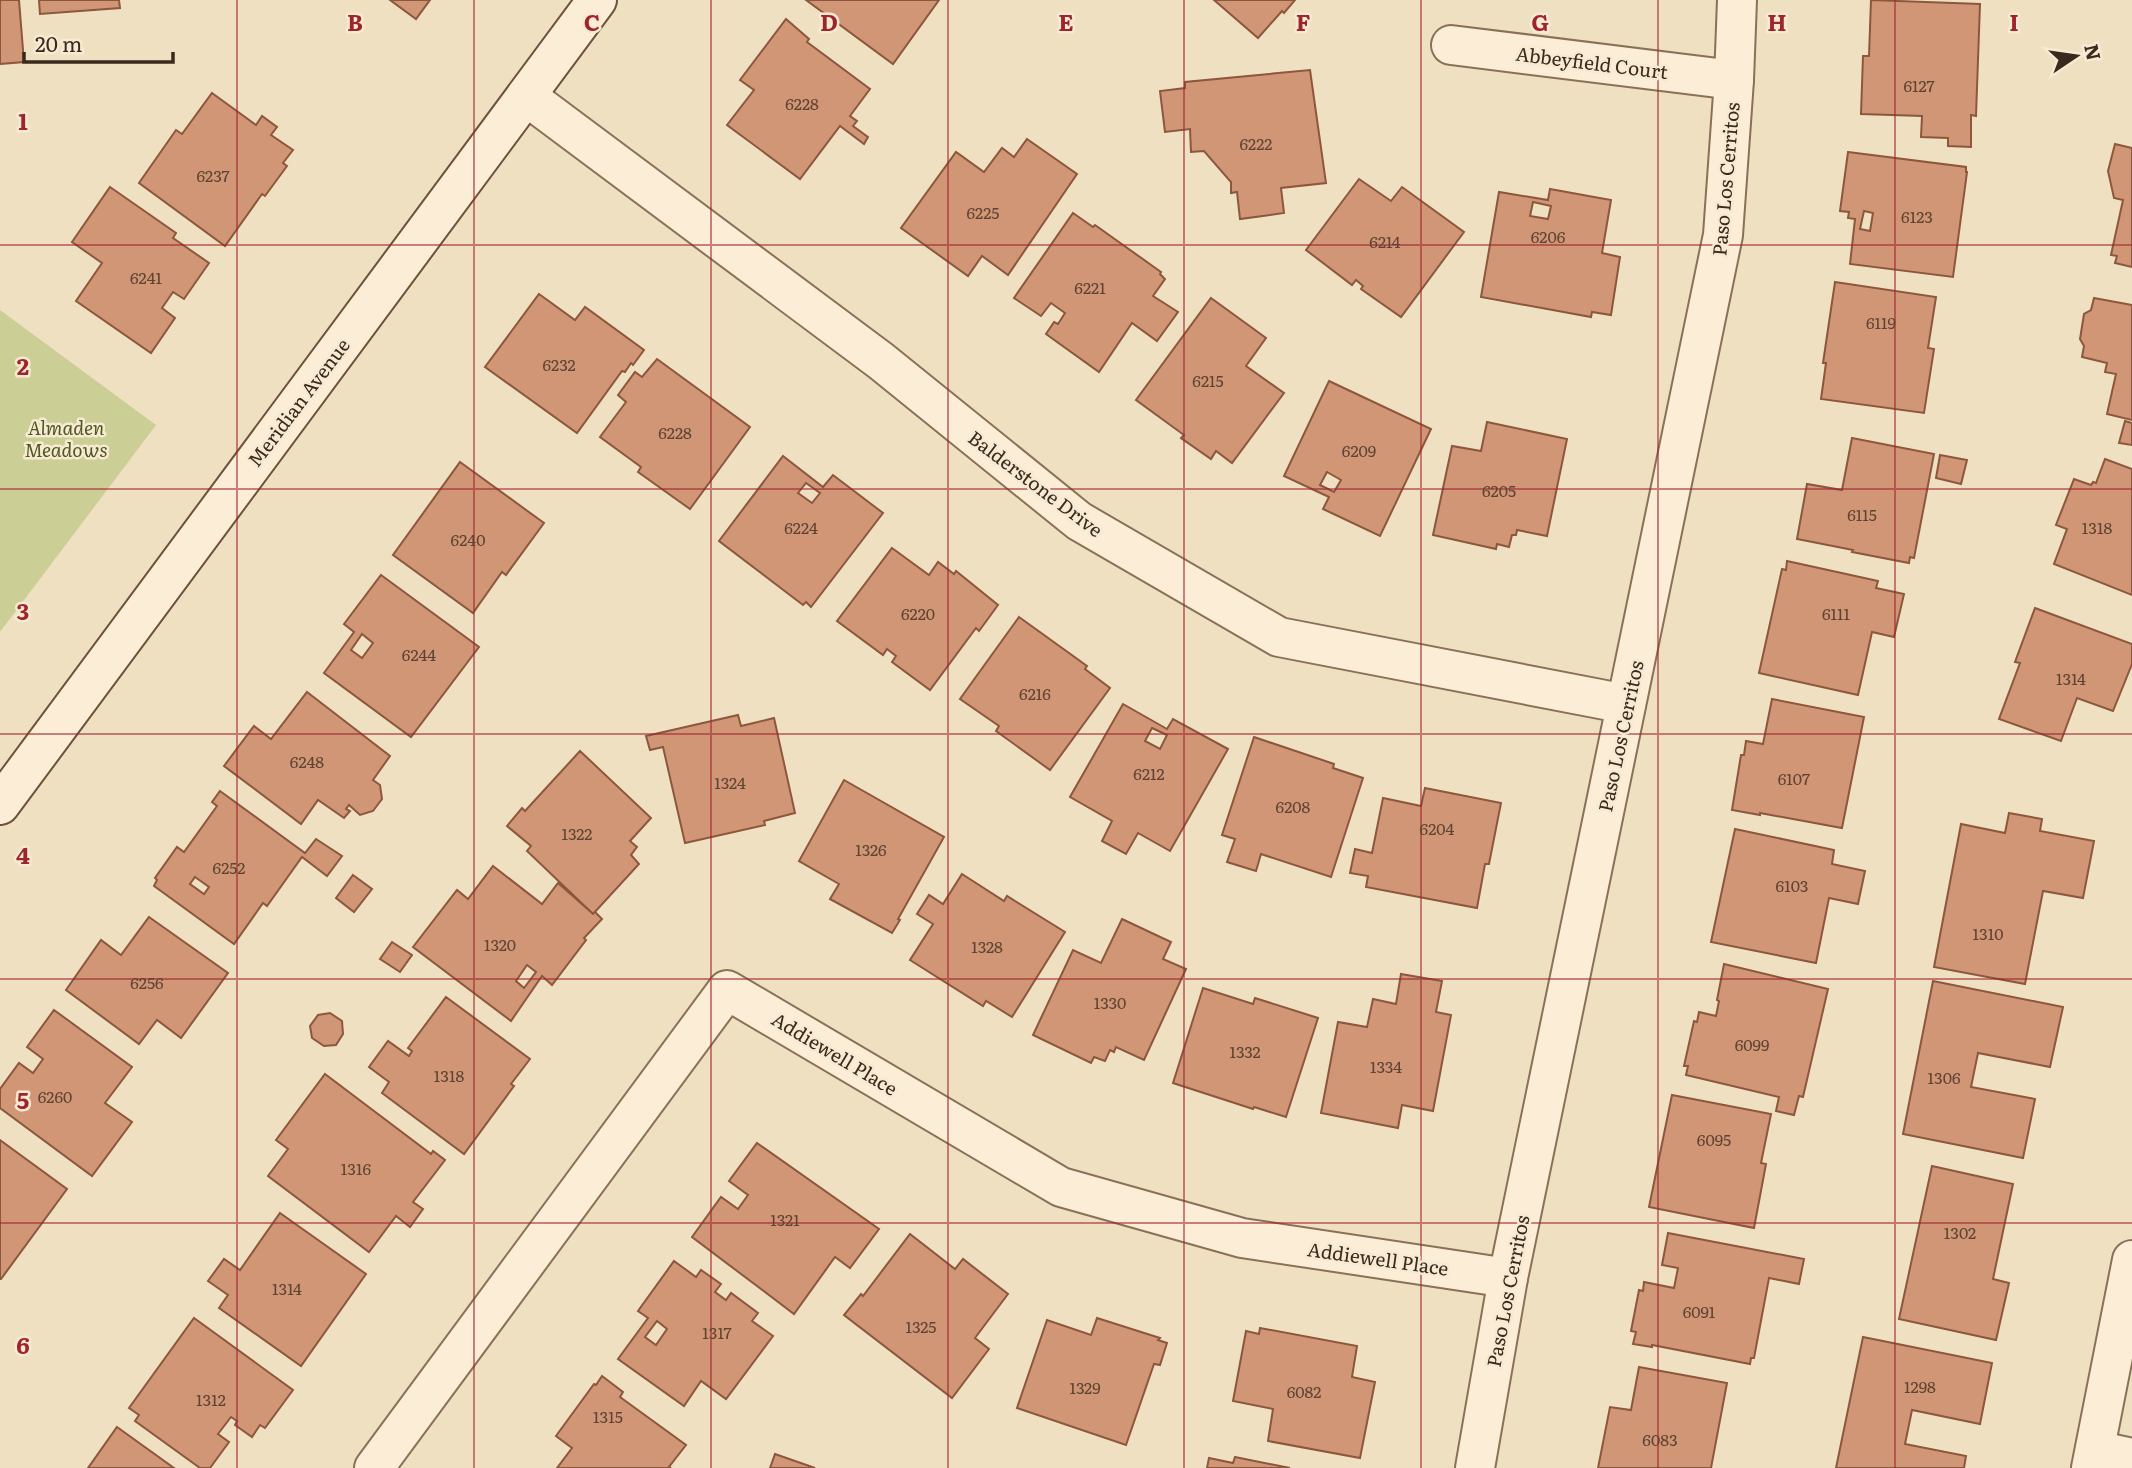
<svg xmlns="http://www.w3.org/2000/svg" width="2132" height="1468" font-family="Literata,serif">
<style>
.green{fill:#cccf95}
.building{fill:#d19675;stroke:#8c573c;stroke-width:2;fill-rule:evenodd}
.lines{fill:none;stroke-linecap:round;stroke-linejoin:round}
.street-casing{stroke:#8b7058;stroke-width:42}
.secondary-casing{stroke:#6d513b;stroke-width:42}
.street{stroke:#fbedd6;stroke-width:38}
.secondary{stroke:#fbedd6;stroke-width:38}
.grid{fill:none;stroke:#9e242d;stroke-width:2;stroke-opacity:0.55}
.labels{text-anchor:middle;dominant-baseline:central;stroke-width:5;stroke-linejoin:round;paint-order:stroke}
.number-label{font-size:16px;fill:#604433}
.street-label{font-size:19px;fill:#3a291d;stroke:#f7ead2}
.park-label{font-size:19px;font-style:italic;fill:#4e5822;stroke:#f7ead2}
.grid-label{font-size:23px;text-anchor:middle;font-weight:bold;fill:#9e242d;stroke:#f7ead2;stroke-width:5;stroke-linejoin:round;paint-order:stroke}
</style>
<rect width="100%" height="100%" fill="#f0e0c2"/>
<polygon class="green" points="0,310 156,425 0,632"/>
<g class="building">
<polygon points="0,0 19,0 24,62 0,64"/>
<polygon points="39,0 119,0 120,8 40,14"/>
<polygon points="390,0 430,0 416,19"/>
<polygon points="806,0 939,0 893,64"/>
<polygon points="1214,0 1295,0 1284,13 1282,11 1258,38"/>
<polygon points="1871,0 1980,4 1976,116 1971,115 1971,147 1948,146 1948,138 1921,137 1922,116 1861,114 1863,56 1869,56"/>
<polygon points="786,19 809,39 807,42 870,89 850,116 857,121 853,126 868,137 864,144 840,126 800,179 727,125 754,90 740,80"/>
<polygon points="1310,70 1326,183 1281,188 1284,213 1240,219 1237,192 1231,193 1231,182 1204,151 1191,152 1190,129 1165,132 1160,91 1185,88 1185,82"/>
<polygon points="212,93 256,125 262,116 277,127 271,135 293,150 283,163 287,166 265,196 262,194 225,246 139,183 176,130 182,134"/>
<polygon points="1027,139 1077,174 1008,275 982,256 968,276 901,228 956,152 984,172 1002,148 1014,157"/>
<polygon points="2115,144 2132,148 2132,267 2115,263 2117,256 2111,255 2123,200 2114,198 2108,171"/>
<path d="M1848,152L1966,167V172H1967L1953,277L1850,264L1855,219L1848,218L1849,212L1840,211ZM1864,211L1873,213L1870,231L1860,229Z"/>
<polygon points="1359,179 1391,201 1402,187 1464,232 1401,317 1361,289 1363,286 1356,280 1352,285 1306,250"/>
<polygon points="110,187 176,233 173,238 209,263 184,299 173,292 162,308 175,318 151,353 76,301 102,263 72,242"/>
<path d="M1550,189L1611,200L1602,253L1620,257L1611,315L1592,312L1591,317L1481,297L1499,192L1548,200ZM1533,202L1551,206L1548,219L1530,216Z"/>
<polygon points="1073,213 1093,227 1095,225 1161,272 1160,274 1165,279 1153,296 1178,312 1157,341 1132,323 1099,372 1046,334 1054,322 1058,324 1065,313 1051,303 1041,316 1014,298"/>
<polygon points="1835,282 1936,297 1928,348 1934,349 1924,413 1821,399 1826,363 1823,363"/>
<polygon points="539,294 575,320 585,307 644,350 633,365 631,363 625,372 622,371 577,433 485,367"/>
<polygon points="1211,298 1266,338 1246,366 1284,393 1232,463 1216,451 1211,459 1181,438 1184,435 1136,400"/>
<polygon points="2094,298 2132,305 2132,420 2107,414 2116,374 2105,372 2107,363 2082,357 2084,346 2080,339 2084,314 2091,310"/>
<polygon points="657,359 750,427 690,509 638,472 641,467 600,437 626,402 618,395 635,372 642,377"/>
<path d="M1329,381L1431,429L1380,536L1323,509L1329,497L1284,476ZM1327,472L1341,480L1334,492L1320,485Z"/>
<polygon points="2125,421 2132,423 2132,445 2119,443"/>
<polygon points="1487,422 1567,439 1547,536 1517,530 1516,535 1512,535 1509,547 1497,544 1496,549 1433,535 1452,446 1481,451"/>
<polygon points="1852,438 1934,454 1914,558 1910,557 1909,563 1852,552 1853,550 1797,539 1807,484 1842,490"/>
<polygon points="1940,455 1967,460 1961,484 1936,478"/>
<path d="M783,456L823,487L833,475L883,513L811,607L806,602L803,605L719,541ZM806,483L820,493L812,503L798,493Z"/>
<polygon points="2105,459 2132,469 2132,595 2054,564 2067,529 2056,525 2074,479 2091,485 2093,482 2096,483"/>
<polygon points="460,462 544,523 506,575 502,572 473,613 393,555"/>
<polygon points="892,548 929,575 938,562 954,574 956,571 998,605 979,631 976,628 930,690 892,662 896,656 887,649 883,655 837,621"/>
<polygon points="1787,561 1878,581 1876,588 1904,594 1894,637 1872,632 1858,695 1759,673 1782,569 1786,570"/>
<path d="M381,575L479,647L411,737L324,673L354,632L344,624ZM362,634L373,643L362,658L351,650Z"/>
<polygon points="2035,608 2132,644 2132,664 2113,711 2077,698 2061,741 1999,719 2020,663 2015,662"/>
<polygon points="1019,617 1087,666 1085,669 1110,688 1050,770 996,731 999,726 960,699"/>
<polygon points="307,692 390,756 373,780 380,785 382,799 373,811 360,815 349,805 346,809 350,811 344,818 318,800 301,824 224,766 254,726 271,739"/>
<polygon points="1772,699 1864,717 1842,828 1760,813 1760,815 1732,810 1741,755 1744,755 1746,741 1763,744"/>
<path d="M1123,704L1167,729L1173,719L1228,749L1170,851L1138,833L1126,854L1102,841L1112,821L1070,797ZM1152,728L1167,735L1160,749L1145,741Z"/>
<polygon points="738,715 741,726 774,718 795,813 764,821 765,825 685,843 663,747 650,750 646,736"/>
<polygon points="1254,737 1334,764 1333,768 1363,778 1331,877 1261,854 1256,871 1227,862 1235,839 1222,835"/>
<polygon points="580,751 651,818 630,841 637,847 631,855 639,864 593,914 527,851 531,846 507,826 522,808 525,811"/>
<polygon points="844,780 944,837 898,919 900,920 892,933 830,899 839,884 799,861"/>
<polygon points="1425,788 1501,803 1489,864 1485,864 1477,908 1366,887 1368,876 1350,873 1355,849 1372,853 1383,798 1421,806"/>
<path d="M220,791L305,853L316,839L342,856L327,876L302,857L267,906L263,903L234,944L154,886L157,880L155,878L177,847L184,852L217,806L212,802ZM195,877L209,887L204,894L190,884Z"/>
<polygon points="2009,813 2042,819 2040,831 2094,841 2083,898 2043,891 2025,984 1934,967 1961,824 2005,833"/>
<polygon points="1735,829 1834,850 1832,864 1865,871 1858,904 1829,898 1816,963 1711,942"/>
<path d="M493,866L542,904L558,883L593,914L595,912L602,919L584,938L586,940L552,985L542,976L511,1021L413,947L457,890L468,899ZM527,965L536,972L524,988L516,981Z"/>
<polygon points="962,874 1004,901 1007,896 1065,932 1012,1017 986,1001 983,1006 910,960 933,924 917,914 929,895 943,904"/>
<polygon points="353,875 372,889 354,912 336,898"/>
<polygon points="149,917 228,973 181,1038 157,1020 139,1044 66,990 101,940 121,955"/>
<polygon points="1122,919 1171,942 1163,959 1186,969 1144,1060 1116,1047 1114,1052 1110,1050 1105,1061 1094,1057 1091,1063 1033,1035 1073,950 1101,963"/>
<polygon points="392,942 412,955 400,972 380,959"/>
<polygon points="1724,964 1828,989 1803,1097 1799,1096 1794,1115 1776,1111 1779,1097 1686,1075 1688,1066 1684,1066 1694,1021 1697,1022 1699,1012 1716,1016 1719,1001 1717,1000"/>
<polygon points="1401,974 1442,981 1436,1012 1451,1015 1433,1111 1402,1105 1398,1128 1321,1113 1338,1022 1367,1027 1373,999 1396,1004"/>
<polygon points="1933,981 2063,1007 2050,1067 1978,1053 1971,1087 2035,1099 2023,1158 1903,1134"/>
<polygon points="1203,988 1253,1004 1255,998 1318,1018 1286,1117 1254,1107 1253,1109 1173,1083"/>
<polygon points="446,997 530,1059 511,1084 514,1086 464,1154 382,1093 389,1082 369,1067 388,1041 409,1056 412,1051 408,1048"/>
<polygon points="54,1010 132,1067 105,1103 132,1122 92,1176 0,1108 0,1089 19,1063 33,1073 43,1059 27,1047"/>
<polygon points="330,1013 342,1021 343,1034 336,1045 324,1046 312,1038 310,1026 318,1015"/>
<polygon points="325,1074 431,1154 433,1151 445,1160 413,1202 423,1209 410,1227 396,1216 369,1252 268,1176 288,1149 276,1140"/>
<polygon points="1672,1095 1771,1114 1761,1163 1766,1164 1754,1228 1649,1207"/>
<polygon points="0,1140 67,1189 1,1279 0,1279"/>
<polygon points="757,1143 879,1229 850,1268 835,1257 794,1314 692,1237 721,1197 738,1209 748,1195 729,1181"/>
<polygon points="1932,1166 2013,1184 1993,1279 2009,1283 1996,1340 1899,1319"/>
<polygon points="280,1213 366,1274 301,1366 219,1308 228,1295 208,1281 224,1259 240,1270"/>
<polygon points="1668,1233 1804,1259 1799,1284 1769,1278 1754,1358 1751,1358 1750,1364 1652,1345 1652,1347 1633,1344 1636,1332 1631,1331 1639,1290 1643,1291 1644,1282 1674,1288 1678,1268 1662,1265"/>
<polygon points="910,1234 955,1269 963,1259 1008,1294 975,1338 989,1349 952,1398 844,1315 861,1294 863,1296"/>
<path d="M674,1261L696,1277L701,1270L721,1284L715,1292L726,1300L731,1293L758,1313L752,1321L773,1336L726,1399L701,1381L684,1406L618,1359L648,1318L638,1311ZM657,1321L667,1329L656,1345L645,1337Z"/>
<polygon points="194,1318 293,1390 265,1428 260,1425 252,1437 235,1425 237,1421 231,1417 218,1434 229,1442 210,1468 200,1468 135,1421 139,1415 129,1408"/>
<polygon points="1097,1318 1160,1338 1158,1340 1167,1343 1160,1365 1154,1364 1126,1445 1017,1408 1047,1320 1091,1335"/>
<polygon points="1260,1328 1357,1346 1352,1377 1375,1382 1360,1458 1268,1441 1273,1409 1233,1401 1246,1331 1259,1334"/>
<polygon points="1863,1337 1992,1363 1980,1424 1912,1410 1905,1444 1966,1456 1964,1468 1836,1468"/>
<polygon points="1639,1367 1727,1383 1711,1468 1598,1468 1610,1407 1631,1410"/>
<polygon points="602,1376 623,1392 620,1397 686,1445 669,1467 671,1468 557,1468 572,1448 556,1436 594,1384 596,1385"/>
<polygon points="117,1427 174,1468 88,1468"/>
<polygon points="775,1454 815,1468 770,1468"/>
<polygon points="1235,1457 1290,1468 1207,1468 1209,1458 1233,1463"/>
</g>
<g class="lines">
<g class="street-casing">
<g id="street">
<polyline points="1451,45 1734,80"/>
<polyline points="526,96 881,361 1079,521 1279,637 1626,704"/>
<polyline points="2095,1450 2132,1458"/>
<polyline points="374,1468 727,990 1061,1187 1242,1238 1508,1278"/>
<polyline points="1475,1468 1508,1278 1723,235 1734,80 1737,0"/>
<polyline points="2091,1468 2132,1260"/>
</g>
</g>
<g class="secondary-casing">
<polyline id="secondary" points="0,805 597,0"/>
</g>
<use href="#street" class="street"/>
<use href="#secondary" class="secondary"/>
</g>
<path class="grid" d="M237,0V1468M474,0V1468M711,0V1468M948,0V1468M1184,0V1468M1421,0V1468M1658,0V1468M1895,0V1468M0,245H2132M0,489H2132M0,734H2132M0,979H2132M0,1223H2132"/>
<g class="labels">
<g class="number-label">
<text x="1919" y="85">6127</text>
<text x="802" y="103">6228</text>
<text x="1256" y="143">6222</text>
<text x="213" y="175">6237</text>
<text x="983" y="212">6225</text>
<text x="1917" y="216">6123</text>
<text x="1548" y="236">6206</text>
<text x="1385" y="241">6214</text>
<text x="146" y="277">6241</text>
<text x="1090" y="287">6221</text>
<text x="1881" y="322">6119</text>
<text x="559" y="364">6232</text>
<text x="1208" y="380">6215</text>
<text x="675" y="432">6228</text>
<text x="1359" y="450">6209</text>
<text x="1499" y="490">6205</text>
<text x="1862" y="514">6115</text>
<text x="801" y="527">6224</text>
<text x="2097" y="527">1318</text>
<text x="468" y="539">6240</text>
<text x="918" y="613">6220</text>
<text x="1836" y="613">6111</text>
<text x="419" y="654">6244</text>
<text x="2071" y="678">1314</text>
<text x="1035" y="693">6216</text>
<text x="307" y="761">6248</text>
<text x="1149" y="773">6212</text>
<text x="1794" y="778">6107</text>
<text x="730" y="782">1324</text>
<text x="1293" y="806">6208</text>
<text x="1437" y="828">6204</text>
<text x="577" y="833">1322</text>
<text x="871" y="849">1326</text>
<text x="229" y="867">6252</text>
<text x="1792" y="885">6103</text>
<text x="1988" y="933">1310</text>
<text x="500" y="944">1320</text>
<text x="987" y="946">1328</text>
<text x="147" y="982">6256</text>
<text x="1110" y="1002">1330</text>
<text x="1752" y="1044">6099</text>
<text x="1245" y="1051">1332</text>
<text x="1386" y="1066">1334</text>
<text x="449" y="1075">1318</text>
<text x="1944" y="1077">1306</text>
<text x="55" y="1096">6260</text>
<text x="1714" y="1139">6095</text>
<text x="356" y="1168">1316</text>
<text x="785" y="1219">1321</text>
<text x="1960" y="1232">1302</text>
<text x="287" y="1288">1314</text>
<text x="1699" y="1311">6091</text>
<text x="921" y="1326">1325</text>
<text x="717" y="1332">1317</text>
<text x="1920" y="1386">1298</text>
<text x="1085" y="1387">1329</text>
<text x="1304" y="1391">6082</text>
<text x="211" y="1399">1312</text>
<text x="608" y="1416">1315</text>
<text x="1660" y="1439">6083</text>
</g>
<g class="street-label">
<text transform="translate(1592 62) rotate(7)">Abbeyfield Court</text>
<text transform="translate(1725 179) rotate(-85)">Paso Los Cerritos</text>
<text transform="translate(298 402) rotate(-53)">Meridian Avenue</text>
<text transform="translate(1036 483) rotate(37)">Balderstone Drive</text>
<text transform="translate(1620 736) rotate(-78)">Paso Los Cerritos</text>
<text transform="translate(835 1053) rotate(31)">Addiewell Place</text>
<text transform="translate(1378 1258) rotate(8)">Addiewell Place</text>
<text transform="translate(1507 1291) rotate(-79)">Paso Los Cerritos</text>
</g>
<g class="park-label">
<text x="66" y="427">Almaden<tspan x="66" dy="22">Meadows</tspan></text>
</g>
</g>
<g class="grid-label">
<text x="355" y="31">B</text>
<text x="592" y="31">C</text>
<text x="829" y="31">D</text>
<text x="1066" y="31">E</text>
<text x="1303" y="31">F</text>
<text x="1540" y="31">G</text>
<text x="1777" y="31">H</text>
<text x="2014" y="31">I</text>
<text x="23" y="130">1</text>
<text x="23" y="375">2</text>
<text x="23" y="620">3</text>
<text x="23" y="864">4</text>
<text x="23" y="1109">5</text>
<text x="23" y="1354">6</text>
</g>
<g transform="translate(2076 56) rotate(77)" stroke="#f7ead2" stroke-width="5" paint-order="stroke">
<path d="M0-5L12 26L0 18L-12 26Z" fill="#3a291d"/>
<text y="-10" font-size="19" font-weight="bold" text-anchor="middle" fill="#3a291d">N</text>
</g>
<path d="M24 52v10h149v-10" fill="none" stroke="#3a291d" stroke-width="3.5"/>
<text x="35" y="52" font-size="21" fill="#3a291d" stroke="#f7ead2" stroke-width="5" paint-order="stroke">20 m</text>
</svg>
